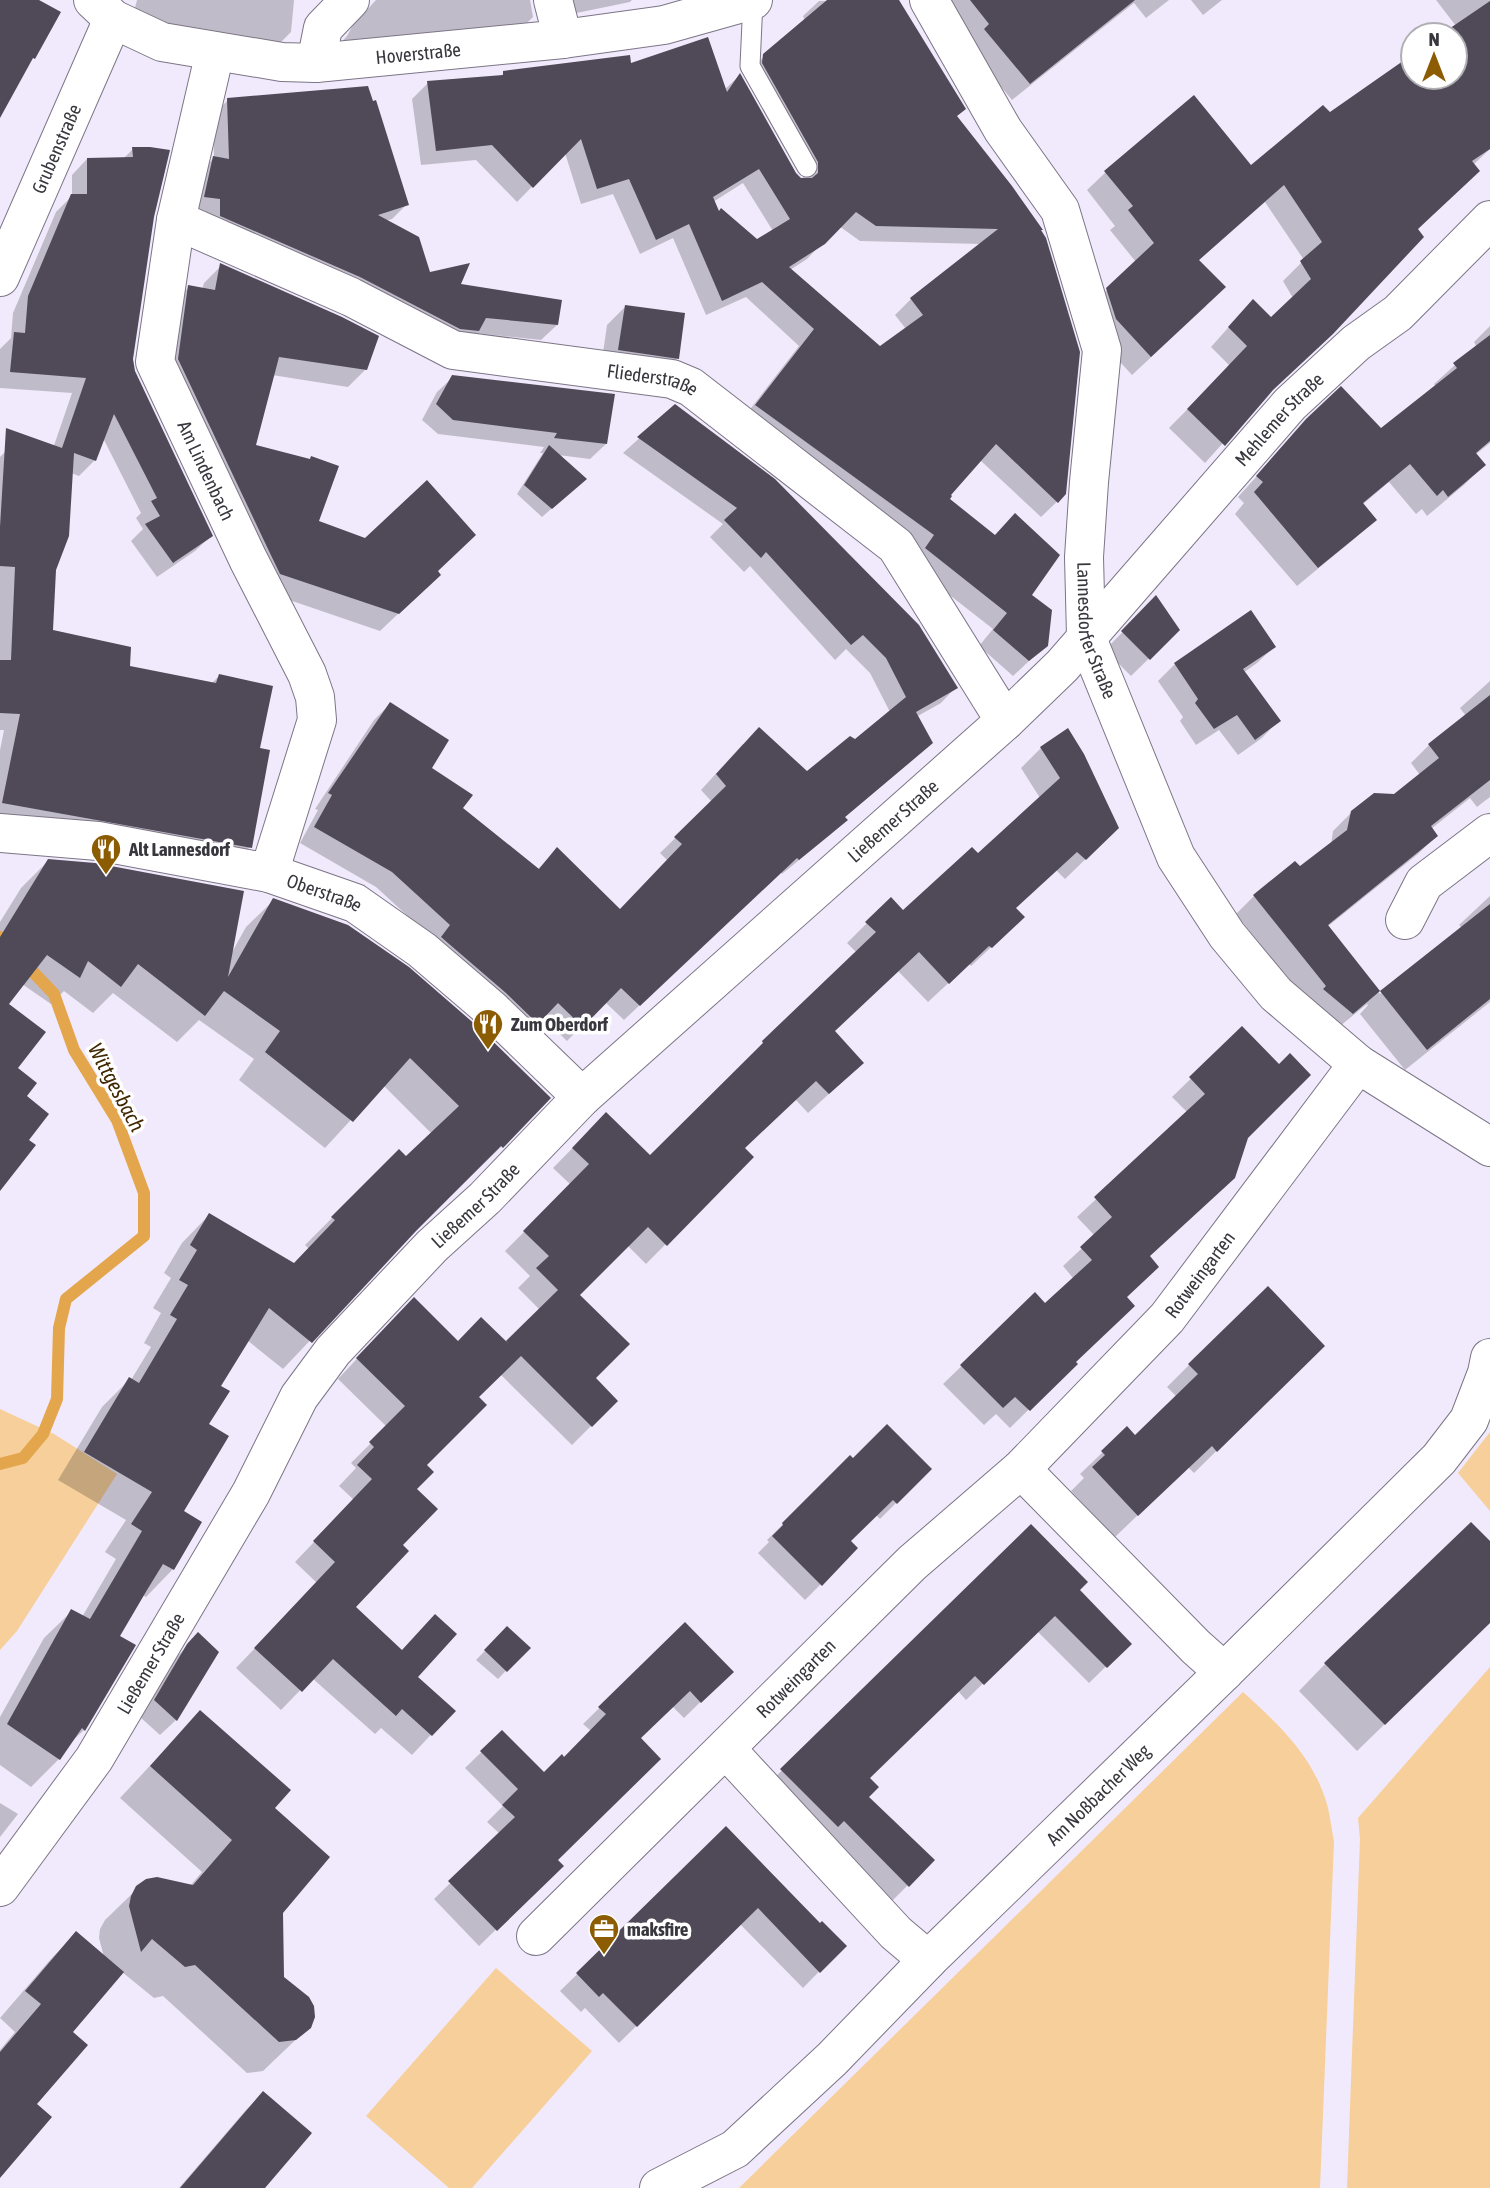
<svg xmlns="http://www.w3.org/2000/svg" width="1490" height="2188" font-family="'Asap Condensed',sans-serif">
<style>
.green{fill:#f7cf9a}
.shadow{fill:#0003;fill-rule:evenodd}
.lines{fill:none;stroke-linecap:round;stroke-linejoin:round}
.stream{stroke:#e3a64d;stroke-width:12}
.building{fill:#4f4958;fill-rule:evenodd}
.lane-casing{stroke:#7c7586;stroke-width:21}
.street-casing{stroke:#7c7586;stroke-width:40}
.secondary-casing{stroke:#7c7586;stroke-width:40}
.lane{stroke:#fff;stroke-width:19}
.street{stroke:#fff;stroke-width:38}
.secondary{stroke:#fff;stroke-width:38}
.labels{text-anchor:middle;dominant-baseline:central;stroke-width:7;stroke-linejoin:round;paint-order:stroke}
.street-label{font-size:19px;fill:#39373e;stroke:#fff}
.poi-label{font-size:19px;font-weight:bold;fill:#39373e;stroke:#fff;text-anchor:start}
.water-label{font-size:21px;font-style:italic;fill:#402801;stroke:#fff}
</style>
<rect width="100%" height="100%" fill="#f1eafc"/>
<g class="green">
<polygon points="0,1409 54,1434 117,1474 17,1631 0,1650"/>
<polygon points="1490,1432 1490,1511 1458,1473"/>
<polygon points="1490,1667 1490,2188 1347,2188 1360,1839 1358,1818"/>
<path d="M1243,1692C1277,1723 1310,1753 1325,1798C1330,1812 1331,1827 1334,1841L1320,2188H739Z"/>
<polygon points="496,1968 592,2051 472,2188 449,2188 366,2116"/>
</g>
<g class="shadow">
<polygon points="137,0 294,0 291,32 274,49 130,27"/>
<polygon points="376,0 530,0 533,17 512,38 337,47 347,36 353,25"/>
<polygon points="544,0 632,0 630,2 557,17"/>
<path d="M896,0L956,117L1011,187L1065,494L1041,517L980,460L948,495V499L1030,595L1046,645L1013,676L979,646L993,629L910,564L741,421L799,346L746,297L706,315L673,238L640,254L613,194L581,204L565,153L517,202L476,160L421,165L412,99L428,83L500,77L504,73L630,65L724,90L739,76L795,174L806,183L747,79L748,71L805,21L803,16L819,1ZM743,183L773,231L757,241L718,214L713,202ZM839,226L860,241L981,244L911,299L895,315L906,329L880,348L790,270L807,259Z"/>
<polygon points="938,0 1169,0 1146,18 1134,3 1012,100 968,47"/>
<polygon points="1191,0 1222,0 1203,15"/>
<polygon points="1436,0 1490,0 1490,149 1473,165 1205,463 1169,428 1230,366 1211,347 1235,320 1271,319 1293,298 1283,281 1304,260 1265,202 1198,261 1206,306 1132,375 1098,338 1088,308 1136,262 1110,230 1115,226 1087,190 1106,172 1251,168 1413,56 1413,77 1455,77 1455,35 1444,35 1456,26"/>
<polygon points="228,100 407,204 392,219 385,221 429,274 557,325 541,340 476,333 463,346 190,212 199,173 214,158 213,115"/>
<polygon points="133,149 153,216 132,359 133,371 211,536 195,551 157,577 131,541 143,529 136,518 141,513 103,438 95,460 79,476 71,473 54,569 51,632 129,667 211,684 219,676 258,749 250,847 233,863 0,822 0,750 4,730 0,730 0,457 5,452 48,463 72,393 0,388 0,349 11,338 13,313 56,212 72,196 72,175 87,159 123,159"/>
<polygon points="221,266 366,369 348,387 272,375 253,446 317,522 436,571 421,592 380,631 263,591 161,377 172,304 189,287 202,290 204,283"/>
<polygon points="625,307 678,358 660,376 601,367 607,325"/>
<polygon points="1490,326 1490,443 1475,455 1484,465 1464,485 1427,516 1422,509 1416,514 1389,482 1362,505 1374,520 1354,539 1297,586 1235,514 1244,503 1238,497 1307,421 1381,431 1436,387 1434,384 1476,346 1474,342"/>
<polygon points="453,377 606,444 590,459 558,455 576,487 542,517 517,494 543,453 540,453 544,447 438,434 422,420 437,392"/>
<polygon points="675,406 956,687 941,703 916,717 915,758 844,818 846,820 830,835 782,874 781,872 624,1020 605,1002 567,1041 542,1017 521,1038 436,942 376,887 300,843 318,810 315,809 374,720 390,704 429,769 461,808 537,870 557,849 619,911 668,861 660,853 712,802 701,790 743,744 807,773 855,741 890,712 870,673 846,649 835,660 750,566 744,572 710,537 723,524 623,453"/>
<polygon points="1156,598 1178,630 1131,676 1105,650"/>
<polygon points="1274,647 1257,663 1243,673 1278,721 1262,738 1238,755 1219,730 1196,745 1180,721 1183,717 1158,681 1175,664"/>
<polygon points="1490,681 1490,797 1477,807 1470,798 1431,829 1436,836 1418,854 1327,927 1380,994 1462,928 1459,925 1490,896 1490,1002 1405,1070 1360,1014 1368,1005 1367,1004 1334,1031 1309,1005 1236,914 1254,896 1300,869 1331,845 1333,831 1352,812 1394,796 1420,775 1411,763 1429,745 1466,716 1460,708"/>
<polygon points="1067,731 1097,848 1065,879 1056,870 1014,909 1002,937 971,966 969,964 928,1002 898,971 833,1031 842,1082 808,1113 795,1099 743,1149 752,1157 646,1264 627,1245 578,1295 593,1379 616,1401 572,1445 500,1374 477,1397 425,1465 414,1489 401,1545 354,1607 415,1677 453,1711 412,1755 381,1728 375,1734 312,1678 281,1710 236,1668 317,1583 295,1562 354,1500 339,1486 356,1468 351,1463 387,1427 338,1379 394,1319 458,1343 506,1344 540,1310 518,1288 530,1276 505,1251 571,1185 553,1168 606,1114 650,1158 763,1043 857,953 847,943 867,923 903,912 978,856 1040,798 1021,768 1041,748"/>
<polygon points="48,861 231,954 246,927 274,900 502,1146 413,1232 283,1369 247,1340 219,1387 182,1512 173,1569 146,1597 142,1595 117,1637 84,1730 68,1745 59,1759 31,1787 0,1765 0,1717 44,1638 72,1611 82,1617 116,1559 105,1552 126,1520 58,1480 102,1407 130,1379 131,1380 151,1347 144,1343 161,1313 153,1308 171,1278 164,1273 182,1243 209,1215 293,1265 309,1249 305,1245 399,1151 406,1158 432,1134 383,1085 325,1148 239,1080 254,1059 199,1020 177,1042 113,993 93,1013 64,991 51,1004 22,984 7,1004 15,1068 25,1097 26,1140 0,1186 0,922 21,888"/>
<polygon points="1242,1029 1246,1137 1148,1257 1125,1298 1074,1363 1075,1364 1010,1428 996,1414 984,1425 943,1384 1035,1295 1045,1306 1073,1278 1063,1266 1095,1236 1077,1217 1188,1113 1172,1097"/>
<polygon points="1323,1346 1194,1473 1188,1467 1115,1537 1071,1491 1084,1478 1080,1474 1127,1429 1135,1437 1177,1397 1167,1387 1189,1365"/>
<polygon points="850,1458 853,1460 930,1469 880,1519 876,1515 849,1541 844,1561 805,1600 758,1553 769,1542 767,1540"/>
<polygon points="1031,1527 1078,1590 1129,1644 1089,1683 1037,1631 966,1700 958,1691 868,1778 866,1797 933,1860 891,1902 765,1787"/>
<polygon points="1490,1544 1490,1622 1357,1751 1299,1691 1325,1664"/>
<polygon points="685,1624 731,1672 684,1718 672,1706 638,1739 556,1860 562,1866 479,1946 434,1899 500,1834 487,1822 503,1806 465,1768 502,1732 544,1775 564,1759 591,1731 583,1724"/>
<polygon points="507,1628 528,1648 498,1679 476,1660"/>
<polygon points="198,1635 176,1720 160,1735 140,1717 172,1662"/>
<polygon points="200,1712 272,1808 281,1912 282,1977 309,2027 263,2071 247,2073 163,1996 154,1998 122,1972 70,2032 0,2175 0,2050 15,2032 0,2018 50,1960 76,1933 104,1957 99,1938 100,1929 105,1920 138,1888 190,1886 202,1872 120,1798"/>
<polygon points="0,1803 18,1814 0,1837"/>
<polygon points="726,1828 820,1925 844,1946 803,1988 740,1924 619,2043 585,2008 581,2012 560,1991"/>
<polygon points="263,2093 263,2188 179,2188 245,2111"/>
</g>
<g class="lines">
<polyline class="stream" points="0,937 54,994 74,1050 117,1120 144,1193 144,1236 66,1299 59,1328 57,1399 43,1434 23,1458 0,1464"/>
</g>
<g class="building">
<polygon points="0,0 39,0 61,12 35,59 33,58 0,118"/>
<path d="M827,0H899L966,109L957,116L1012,186L1043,230H1041L1046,238L1080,352L1066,494L1058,503L996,444L951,495L952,496L950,499L995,535L1015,513L1060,555L1032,595L1052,610L1048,646L1029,661L993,630L1007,613L925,548L934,535L755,405L814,329L762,282L722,301L689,224L656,240L629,179L597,189L581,139L533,188L492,145L436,151L427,81L503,75V71L630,55L631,63L708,37L727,92L740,73L796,173L801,178H812L818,173V162L762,63L763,54ZM759,169L790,219L757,239L721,208L719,211L713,197ZM856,212L876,226L998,229L910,298L923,315L880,346L789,267L825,244Z"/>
<polygon points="970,0 1135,0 1030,84 984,29 989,24"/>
<polygon points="1490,1 1490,149 1472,161 1480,171 1418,229 1424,237 1333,334 1273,390 1225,446 1187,409 1247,346 1228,327 1253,299 1271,317 1311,279 1300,261 1322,242 1284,185 1199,260 1226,287 1151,357 1116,319 1106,288 1154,243 1128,210 1133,206 1104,171 1194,95 1251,165 1323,105 1330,112 1413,54 1413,77 1455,77 1455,35 1440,35"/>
<polygon points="368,86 373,101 376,100 409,205 378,215 419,237 430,272 470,263 461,284 562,300 558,325 486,318 479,331 460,329 360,277 220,216 220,199 204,197 213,156 229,159 227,98"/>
<polygon points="132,147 150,147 170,150 154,217 133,359 135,371 213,536 173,563 145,524 160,516 151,501 157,498 114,414 96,461 74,453 69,536 56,570 53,630 131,647 130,666 216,683 219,674 273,686 260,748 270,750 252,848 2,803 20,714 0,713 0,660 11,660 15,567 0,566 0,527 6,428 62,448 86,378 10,372 14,332 25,333 28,296 71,194 87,194 87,158 133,157"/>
<polygon points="220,263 342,317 379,336 367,370 279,357 256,445 310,459 311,456 339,466 319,521 365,538 427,480 476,535 438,571 441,575 399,614 280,574 268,549 178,359 188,285 215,290"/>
<polygon points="625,305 685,313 679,359 618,350"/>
<polygon points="1490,335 1490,441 1476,453 1486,465 1448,497 1443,490 1437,496 1410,464 1363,503 1377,520 1318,568 1254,492 1263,482 1256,476 1306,419 1341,386 1381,428 1457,368 1453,363"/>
<polygon points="452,375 615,394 607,444 554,438 557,433 453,420 436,404"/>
<polygon points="675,404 775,479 919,625 958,688 916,712 933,743 845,817 848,820 799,860 797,858 640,1006 621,988 583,1027 558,1003 538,1024 506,993 441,937 450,925 392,872 314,827 332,795 328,793 390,702 449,740 432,768 473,795 463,808 539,869 557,847 620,909 682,844 674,837 726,786 716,774 759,727 807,771 850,736 855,739 906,697 886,658 863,635 851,645 766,552 761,558 724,520 737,508 637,437"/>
<polygon points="549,445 587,479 552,509 524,485"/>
<polygon points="1156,595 1180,630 1150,660 1121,631"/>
<polygon points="1251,610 1276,647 1243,669 1281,721 1255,740 1237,715 1214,729 1195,703 1198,699 1174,663"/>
<polygon points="1490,695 1490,780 1431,826 1438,836 1328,925 1380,991 1353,1014 1323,989 1326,986 1253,895 1295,861 1300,866 1347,830 1351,811 1374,793 1394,794 1439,758 1428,744"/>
<polygon points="1068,728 1084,754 1119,828 1086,860 1077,852 1016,908 1025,917 992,948 989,946 949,984 919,952 835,1031 864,1063 829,1094 816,1081 745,1148 754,1157 667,1246 648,1227 580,1295 630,1344 596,1378 618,1401 592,1427 521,1356 479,1397 487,1405 427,1465 434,1472 417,1489 438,1509 403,1545 409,1551 356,1607 402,1650 435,1614 457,1634 418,1677 456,1711 432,1736 402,1709 396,1716 333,1659 302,1692 254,1648 335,1562 313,1541 372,1479 357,1465 374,1447 369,1442 405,1406 356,1358 414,1297 458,1341 481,1317 510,1345 506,1341 558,1290 536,1268 549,1256 523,1231 589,1164 572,1148 606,1112 650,1155 763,1043 762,1041 876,932 865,922 891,897 903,910 972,847 978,853 1060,778 1040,747"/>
<polygon points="48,859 95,863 244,891 228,977 273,898 348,925 409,967 477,1026 551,1098 503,1148 501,1146 416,1231 312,1343 269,1308 221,1386 230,1391 209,1424 229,1436 184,1511 202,1522 174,1570 163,1564 147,1590 120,1636 136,1645 85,1731 82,1728 60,1760 7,1724 71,1609 90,1619 142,1531 131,1524 152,1492 84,1452 129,1377 139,1383 177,1319 170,1315 188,1285 179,1280 197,1250 190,1245 209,1213 294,1263 335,1220 331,1217 399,1149 406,1156 459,1106 410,1058 353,1122 265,1052 280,1031 224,991 205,1016 138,964 121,987 88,961 80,978 47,955 9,1004 46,1032 18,1068 37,1083 27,1096 49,1114 29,1140 36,1145 0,1191 0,937"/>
<polygon points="1490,904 1490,999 1427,1050 1380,991"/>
<polygon points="1242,1026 1279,1064 1290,1053 1311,1075 1248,1138 1235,1178 1150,1256 1159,1267 1127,1297 1135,1306 1076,1362 1078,1364 1030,1411 1015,1397 1003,1408 960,1365 1035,1292 1045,1303 1092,1260 1080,1247 1112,1217 1094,1197 1205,1094 1189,1077"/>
<polygon points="1268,1286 1325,1346 1217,1452 1212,1446 1138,1516 1092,1467 1105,1455 1101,1451 1127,1426 1135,1435 1198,1374 1188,1364"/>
<polygon points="887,1424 932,1469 897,1504 893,1500 851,1541 858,1548 822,1586 772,1536 783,1525 782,1523 850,1455 853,1458"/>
<polygon points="1471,1522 1490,1541 1490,1623 1385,1725 1324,1663"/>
<polygon points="1031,1524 1088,1582 1080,1590 1132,1644 1107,1668 1055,1616 984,1685 975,1676 870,1778 879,1787 869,1797 935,1860 909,1887 844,1821 838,1827 780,1769"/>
<polygon points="685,1622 734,1672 701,1703 690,1691 641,1738 661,1759 558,1860 564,1866 497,1931 448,1881 515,1817 502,1805 518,1789 480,1751 502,1730 544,1772 562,1754 564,1757 606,1714 598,1707"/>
<polygon points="507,1626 531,1648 507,1672 484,1650"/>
<polygon points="198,1632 219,1652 177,1721 154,1700 187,1644"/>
<polygon points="200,1710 291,1790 275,1808 330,1857 283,1913 284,1977 309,1997 314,2006 315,2017 311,2028 296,2040 279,2042 195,1965 185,1967 152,1939 141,1952 129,1906 131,1896 136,1886 146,1879 157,1877 193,1885 232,1840 150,1766"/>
<polygon points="726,1826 820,1923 822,1921 847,1946 820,1973 758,1908 637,2027 603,1993 599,1997 576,1973"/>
<polygon points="76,1931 124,1972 73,2032 88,2045 37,2104 52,2117 0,2178 0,2052 41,2004 25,1991"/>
<polygon points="263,2091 312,2133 265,2188 180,2188"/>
</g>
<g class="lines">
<g class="lane-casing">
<polyline id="lane" points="753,0 750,66 807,167"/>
</g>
<g class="street-casing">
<g id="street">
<path id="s1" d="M93,0L113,19L162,42L282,62L316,63L563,39L664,25L753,0"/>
<polyline points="553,0 563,39"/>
<path id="s2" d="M929,0L1003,130L1060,210L1102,350L1089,482L1084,557L1086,636L1176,857L1227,935L1276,994L1358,1064L1490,1147"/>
<path id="s3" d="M215,52L176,220L155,362L248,559L307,674L315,697L317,720L269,873"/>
<polyline points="316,63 323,28 350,0"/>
<path id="s4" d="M176,220L351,297L453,350L672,379L691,387L896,546L1005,721"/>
<path id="s5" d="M0,277L113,19"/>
<path id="s6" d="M0,833L98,841L269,873L355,903L422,950L492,1010L582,1097"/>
<polyline points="1405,920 1424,883 1490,833"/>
<polyline points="1021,1469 1196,1647 1224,1672"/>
<polyline points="726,1749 896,1933 928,1960"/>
<path id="s7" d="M0,1887L94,1759L251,1493L299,1397L333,1351L432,1246L485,1198L582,1097L1005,721L1062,666L1290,404L1356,343L1398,313L1490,220"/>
<path id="s8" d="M536,1936L912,1563L1021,1469L1167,1318L1358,1064"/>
</g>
</g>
<g class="secondary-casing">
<g id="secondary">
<path id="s9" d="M659,2188L735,2149L832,2059L928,1960L1224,1672L1439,1459L1469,1420L1487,1373L1490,1358"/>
</g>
</g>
<use href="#lane" class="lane"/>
<use href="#street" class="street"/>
<use href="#secondary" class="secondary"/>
</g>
<defs>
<g id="restaurant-pin" transform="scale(1.575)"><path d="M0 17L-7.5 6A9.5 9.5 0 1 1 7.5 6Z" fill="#8c5c03" stroke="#fff"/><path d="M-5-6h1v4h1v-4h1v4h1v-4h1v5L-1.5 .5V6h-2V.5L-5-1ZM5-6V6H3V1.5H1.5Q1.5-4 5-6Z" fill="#fff"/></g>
<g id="office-pin" transform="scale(1.575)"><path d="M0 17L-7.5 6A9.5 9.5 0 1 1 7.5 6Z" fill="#8c5c03" stroke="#fff"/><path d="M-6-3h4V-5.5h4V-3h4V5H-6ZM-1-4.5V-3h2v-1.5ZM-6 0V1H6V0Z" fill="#fff"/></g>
</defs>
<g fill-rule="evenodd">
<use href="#restaurant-pin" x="106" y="849"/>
<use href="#restaurant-pin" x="488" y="1024"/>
<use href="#office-pin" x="604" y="1929"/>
</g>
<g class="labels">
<g class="street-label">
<text stroke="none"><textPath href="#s1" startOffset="340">Hoverstraße</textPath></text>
<text stroke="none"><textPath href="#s5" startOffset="140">Grubenstraße</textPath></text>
<text stroke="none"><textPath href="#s4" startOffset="508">Fliederstraße</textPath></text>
<text stroke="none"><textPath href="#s7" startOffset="1962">Mehlemer Straße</textPath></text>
<text stroke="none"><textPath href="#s3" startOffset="436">Am Lindenbach</textPath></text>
<text stroke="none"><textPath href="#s2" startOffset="677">Lannesdorfer Straße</textPath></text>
<text stroke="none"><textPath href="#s7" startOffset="1404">Ließemer Straße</textPath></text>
<text stroke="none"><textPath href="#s6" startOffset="331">Oberstraße</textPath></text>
<text stroke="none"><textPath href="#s7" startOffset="836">Ließemer Straße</textPath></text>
<text stroke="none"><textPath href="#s8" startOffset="938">Rotweingarten</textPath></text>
<text stroke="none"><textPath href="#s7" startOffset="270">Ließemer Straße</textPath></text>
<text stroke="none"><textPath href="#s8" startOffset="366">Rotweingarten</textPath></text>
<text stroke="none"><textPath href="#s9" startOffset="593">Am Noßbacher Weg</textPath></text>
</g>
<g class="poi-label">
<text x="129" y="849">Alt Lannesdorf</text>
<text x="511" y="1024">Zum Oberdorf</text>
<text x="627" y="1929">maksfire</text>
</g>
<g class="water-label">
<text transform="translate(117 1087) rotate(62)">Wittgesbach</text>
</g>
</g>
<g transform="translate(1434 56)"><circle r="33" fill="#ffffff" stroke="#b0afb2" stroke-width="2"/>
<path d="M0-5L12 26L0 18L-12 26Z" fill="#8c5c03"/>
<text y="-10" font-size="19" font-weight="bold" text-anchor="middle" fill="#39373e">N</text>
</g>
</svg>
